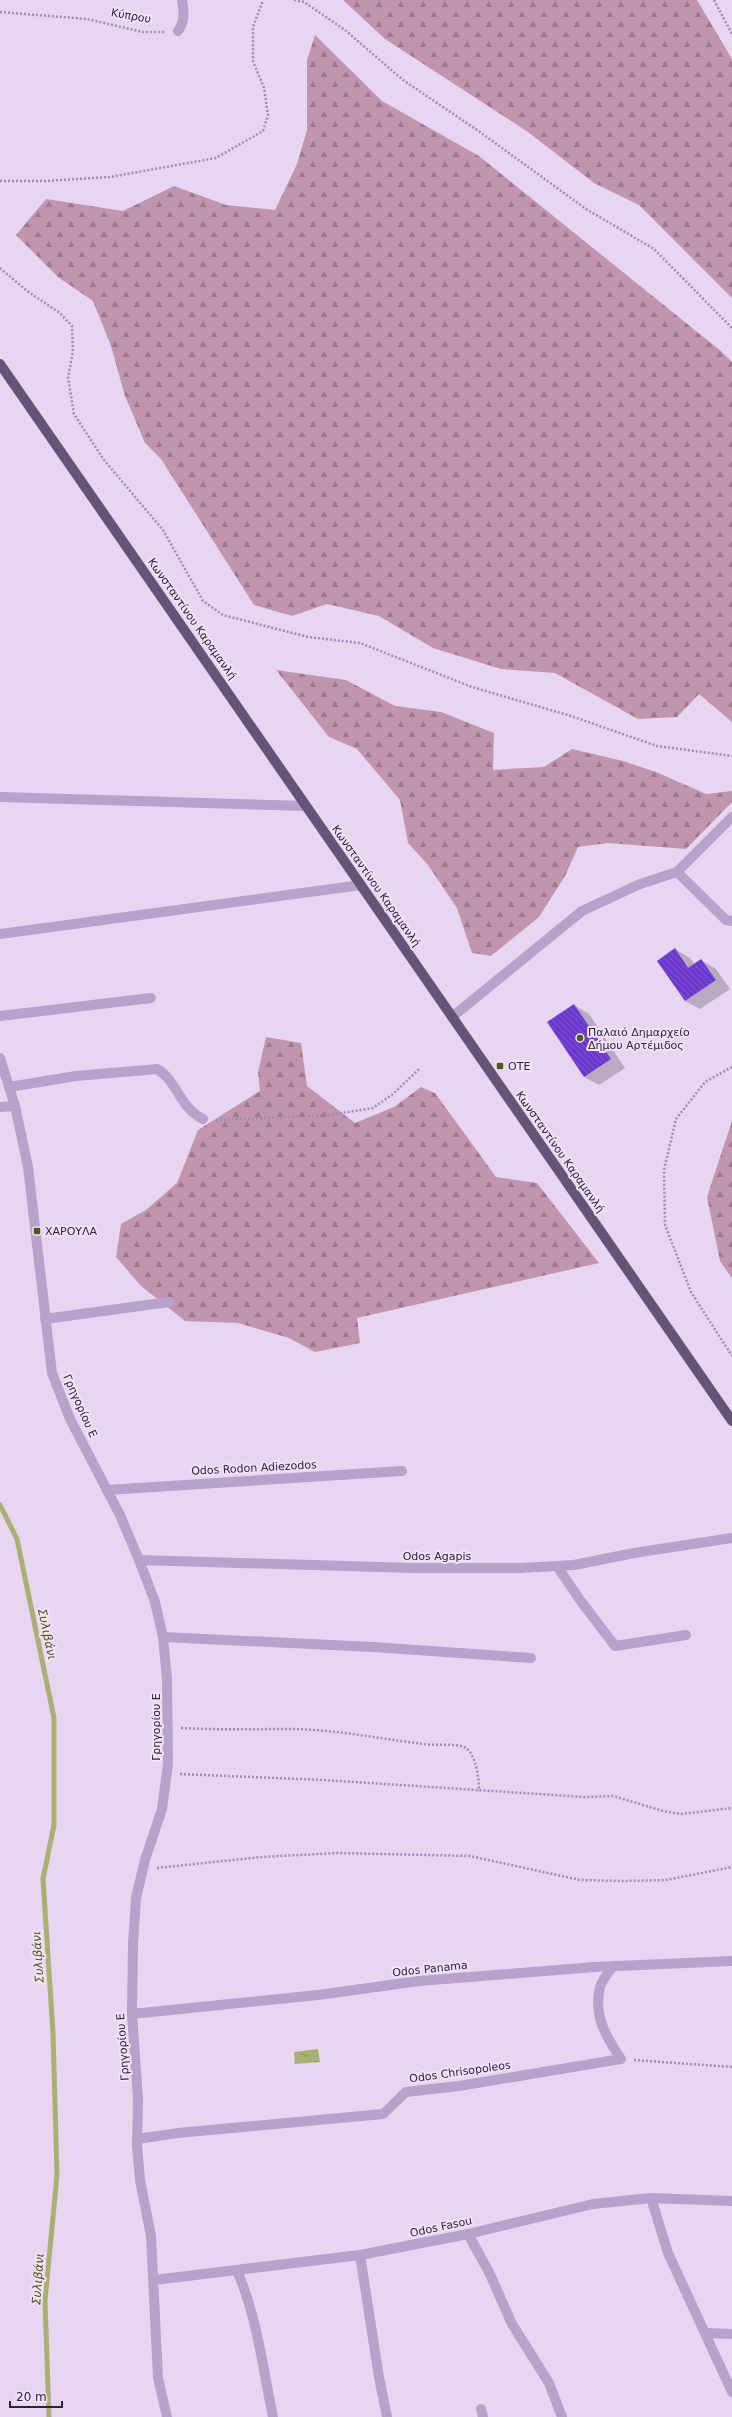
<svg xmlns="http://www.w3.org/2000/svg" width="732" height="2417" font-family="'DejaVu Sans',sans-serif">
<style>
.forest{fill:url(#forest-firs)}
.water{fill:url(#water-ripples)}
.shadow{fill:#0003}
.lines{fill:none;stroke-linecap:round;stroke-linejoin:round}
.stream{stroke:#a8b173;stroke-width:5}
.building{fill:url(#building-back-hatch)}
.path{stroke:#a28bb7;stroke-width:2.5;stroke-dasharray:2 2;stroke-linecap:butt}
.minor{stroke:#b8a1cb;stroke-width:10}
.major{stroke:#645478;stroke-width:10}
.poi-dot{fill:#4e5917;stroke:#f1e2fa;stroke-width:1.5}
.labels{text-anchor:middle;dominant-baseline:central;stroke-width:4;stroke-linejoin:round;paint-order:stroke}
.street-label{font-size:11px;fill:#2b2435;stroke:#f1e2fa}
.poi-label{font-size:11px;fill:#2b2435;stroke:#f1e2fa;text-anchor:start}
.water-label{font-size:12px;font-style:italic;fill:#4e5917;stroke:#f1e2fa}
</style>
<defs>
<pattern id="forest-firs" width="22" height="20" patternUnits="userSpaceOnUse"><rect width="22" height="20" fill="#c295ae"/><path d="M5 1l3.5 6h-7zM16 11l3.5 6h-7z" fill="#9e798e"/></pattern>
<pattern id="water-ripples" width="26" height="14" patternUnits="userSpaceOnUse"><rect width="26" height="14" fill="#a8b173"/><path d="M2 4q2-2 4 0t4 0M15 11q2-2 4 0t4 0" fill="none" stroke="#89905f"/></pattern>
<pattern id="building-back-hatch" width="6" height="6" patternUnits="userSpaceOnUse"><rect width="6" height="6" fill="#6b37cf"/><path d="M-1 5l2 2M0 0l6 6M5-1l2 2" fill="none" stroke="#8058cc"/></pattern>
</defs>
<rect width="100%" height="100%" fill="#e8d5f2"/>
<g class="forest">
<polygon points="343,0 697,0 732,59 732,298 639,205 594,183 528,132 385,39"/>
<polygon points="315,35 382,101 479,156 722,352 732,362 732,722 699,694 677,717 638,719 555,673 501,669 433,648 379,616 327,604 292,616 254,605 161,459 145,443 125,396 111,346 93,301 58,277 16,235 46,199 123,211 174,186 226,205 275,210 297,164 307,130 307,60"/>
<polygon points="276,670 346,680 395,706 441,712 494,733 493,770 544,767 572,749 623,761 656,772 706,794 732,791 732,802 686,849 608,843 578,847 565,876 539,917 491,956 472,953 457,908 428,865 408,843 400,800 357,749 329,737"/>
<polygon points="266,1037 301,1043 307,1086 355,1123 394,1107 421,1087 435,1093 496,1177 537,1183 599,1263 357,1318 360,1343 315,1352 289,1338 238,1323 185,1321 141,1286 116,1257 121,1224 146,1210 177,1183 198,1130 260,1091 258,1072"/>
<polygon points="732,1121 732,1278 720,1261 707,1197"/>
</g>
<polygon class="water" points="318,2049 320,2062 295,2064 294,2052"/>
<g class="shadow">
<polygon points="675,949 690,958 695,965 701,960 716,969 730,989 700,1009 685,1001"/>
<polygon points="574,1005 589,1014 625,1068 599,1085 584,1077"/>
</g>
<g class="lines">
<polyline class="stream" points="0,1505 17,1539 54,1718 54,1825 43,1879 53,2033 57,2175 45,2301 49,2417"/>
</g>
<g class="building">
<polygon points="675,948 688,968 701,959 716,980 685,1001 657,961"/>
<polygon points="574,1004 611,1059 584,1077 547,1022"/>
</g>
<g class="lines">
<g class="path">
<polyline points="294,0 304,2 345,30 403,80 480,132 586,209 654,249 732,328"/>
<polyline points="714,0 732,34"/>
<polyline points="0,12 87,19 143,32 166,32"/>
<polyline points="0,181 44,181 110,177 216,158 263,131 268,115 264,88 253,61 253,27 263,0"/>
<polyline points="0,268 27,291 60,313 72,326 73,352 68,377 74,414 104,460 163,530 203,601 223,615 308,637 360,643 472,687 571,716 657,746 732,756"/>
<polyline points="732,1067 705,1082 676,1119 664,1170 665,1225 691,1292 732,1356"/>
<polyline points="216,1120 329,1115 373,1108 393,1094 419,1069"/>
<path d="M181,1728C219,1730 256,1729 294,1729C338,1730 381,1739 424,1744C434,1746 455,1743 464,1747C476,1752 479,1779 479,1791"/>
<polyline points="180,1774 324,1780 584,1797 613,1796 663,1811 681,1814 732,1808"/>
<polyline points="157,1868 261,1857 338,1853 470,1856 580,1880 624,1881 666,1880 732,1867"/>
<polyline points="634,2060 732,2067"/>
</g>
<g class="minor">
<path d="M178,31C185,21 184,12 182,0"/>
<polyline points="0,797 306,806"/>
<polyline points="677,872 726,920 732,921"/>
<polyline points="0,934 361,885"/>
<polyline points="0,1016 151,998"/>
<polyline points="452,1017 582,911 640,884 677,872 732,817"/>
<polyline points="0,1058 15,1106 28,1167 52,1373 70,1419 120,1515 139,1560 155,1602 163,1637 167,1679 168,1764 162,1809 145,1860 136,1898 133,1944 132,2014 138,2099 137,2145 140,2180 151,2236 158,2378 167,2417"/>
<path d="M9,1087L76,1076L157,1069C177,1080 178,1106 203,1119"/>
<polyline points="0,1107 15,1106"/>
<polyline points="45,1319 169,1302"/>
<polyline points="107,1490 402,1471"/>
<polyline points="139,1560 412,1568 520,1568 574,1565 634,1553 732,1538"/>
<polyline points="557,1566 580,1600 615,1646 686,1635"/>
<polyline points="163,1637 373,1647 531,1658"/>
<polyline points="132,2014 318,1995 419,1981 595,1967 732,1961"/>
<path d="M137,2139L178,2133L383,2114L406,2092L459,2086L621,2059C606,2037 593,2015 600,1987C602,1980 609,1972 613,1966"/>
<polyline points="651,2198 668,2253 732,2392"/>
<polyline points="468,2234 489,2272 512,2324 549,2383 562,2417"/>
<polyline points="360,2255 379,2377 387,2417"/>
<path d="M237,2271C257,2316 263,2369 273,2417"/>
<polyline points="154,2280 360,2255 468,2234 593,2204 651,2198 732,2201"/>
<polyline points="706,2333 732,2334"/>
<polyline points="481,2409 483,2417"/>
</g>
<polyline class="major" points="0,364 732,1421"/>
</g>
<g class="poi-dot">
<circle cx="580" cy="1038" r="4"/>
<rect x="496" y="1062" width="8" height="8" rx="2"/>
<rect x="33" y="1227" width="8" height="8" rx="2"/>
</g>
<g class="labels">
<g class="street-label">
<text transform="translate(131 16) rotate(10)">Κύπρου</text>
<text transform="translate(192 619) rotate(55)">Κωνσταντίνου Καραμανλή</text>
<text transform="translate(376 886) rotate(55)">Κωνσταντίνου Καραμανλή</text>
<text transform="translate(560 1152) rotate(55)">Κωνσταντίνου Καραμανλή</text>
<text transform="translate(80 1406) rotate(66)">Γρηγορίου Ε</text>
<text transform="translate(254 1468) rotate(-3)">Odos Rodon Adiezodos</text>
<text x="437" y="1556">Odos Agapis</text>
<text transform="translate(156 1727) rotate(-90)">Γρηγορίου Ε</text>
<text transform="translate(430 1969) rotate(-6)">Odos Panama</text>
<text transform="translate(123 2047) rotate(-94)">Γρηγορίου Ε</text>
<text transform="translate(460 2072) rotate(-8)">Odos Chrisopoleos</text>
<text transform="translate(441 2227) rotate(-12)">Odos Fasou</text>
</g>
<g class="poi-label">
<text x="588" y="1032">Παλαιό Δημαρχείο<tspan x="588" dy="13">Δήμου Αρτέμιδος</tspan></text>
<text x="508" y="1066">ΟΤΕ</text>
<text x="45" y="1231">ΧΑΡΟΥΛΑ</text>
</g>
<g class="water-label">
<text transform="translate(47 1634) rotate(78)">Συλιβάνι</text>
<text transform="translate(38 1957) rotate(-94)">Συλιβάνι</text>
<text transform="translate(38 2279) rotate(-86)">Συλιβάνι</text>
</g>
</g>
<path d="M10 2401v6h52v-6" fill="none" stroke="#2b2435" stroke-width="2"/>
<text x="16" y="2401" font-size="12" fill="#2b2435" stroke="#f1e2fa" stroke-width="3" paint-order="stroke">20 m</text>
</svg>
